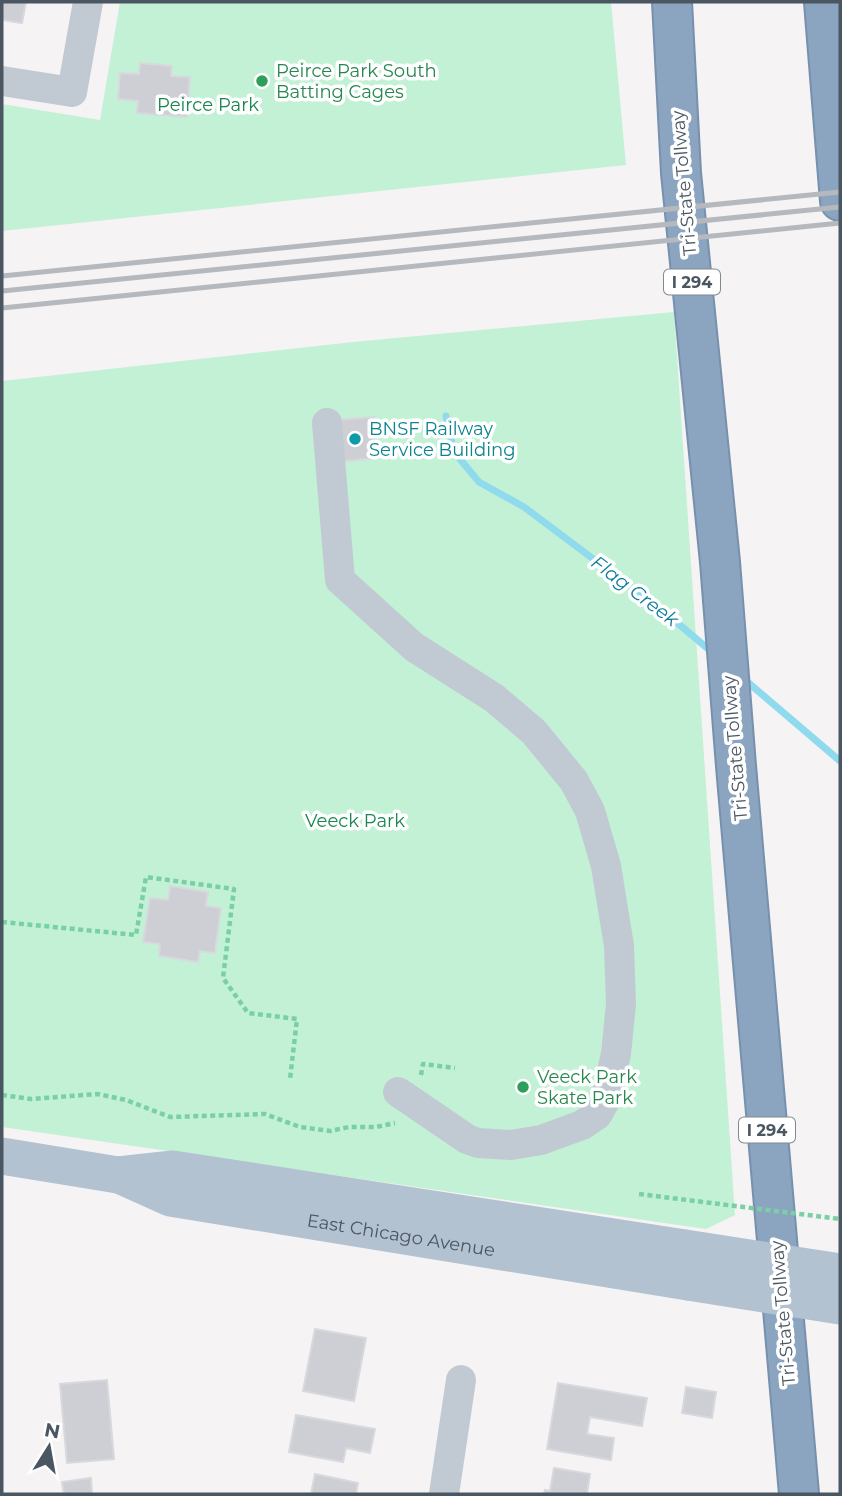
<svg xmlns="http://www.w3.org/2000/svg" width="842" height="1496" font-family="Montserrat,sans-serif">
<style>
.green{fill:#c3f1d5}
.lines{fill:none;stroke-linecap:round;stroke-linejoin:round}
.stream{stroke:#90daee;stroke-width:7}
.building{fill:#cdcfd5;stroke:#d7d9de;stroke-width:2}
.highway-casing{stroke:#7690ad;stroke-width:42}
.path{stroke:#7ad0a6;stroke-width:4.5;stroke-dasharray:5 3.5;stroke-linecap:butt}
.minor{stroke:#c1cad2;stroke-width:30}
.major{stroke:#b3c2d1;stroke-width:37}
.highway{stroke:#8ba5c1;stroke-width:38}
.rail{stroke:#b5b8bd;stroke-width:5}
.path-bridge{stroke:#7ad0a6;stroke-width:4.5;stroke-dasharray:5 3.5;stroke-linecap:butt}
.major-bridge{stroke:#b3c2d1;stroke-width:37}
.leisure-dot{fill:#2e9e5b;stroke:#fff;stroke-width:2.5}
.culture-dot{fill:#0f9aa8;stroke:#fff;stroke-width:2.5}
.labels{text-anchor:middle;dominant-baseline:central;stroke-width:7;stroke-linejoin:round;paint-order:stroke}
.shield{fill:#fff;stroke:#808990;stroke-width:2}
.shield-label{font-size:16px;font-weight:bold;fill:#4a5661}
.leisure-label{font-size:18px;fill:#27864d;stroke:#fff;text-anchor:start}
.park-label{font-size:18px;fill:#17864f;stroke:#fff}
.street-label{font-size:18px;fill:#4a5661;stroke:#fff}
.culture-label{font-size:18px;fill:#0d838f;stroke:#fff;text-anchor:start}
.water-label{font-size:19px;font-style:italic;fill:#0c7c9b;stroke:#fff}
</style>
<rect width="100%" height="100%" fill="#f5f3f3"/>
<g class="green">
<polygon points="120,2 611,2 626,165 2,231 2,104 100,120"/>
<polygon points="674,312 735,1215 706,1229 2,1127 2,381 353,342"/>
</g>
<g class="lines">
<g class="stream">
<polyline points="446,416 454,452 479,482 524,507 668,615 713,653"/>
<polyline points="744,679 840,761"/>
</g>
</g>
<g class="building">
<polygon points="2,2 26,2 22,23 2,20"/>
<polygon points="140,63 172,66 171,76 190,77 187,117 137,113 138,101 118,99 120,73 139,74"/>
<polygon points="374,417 378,458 335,462 332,420"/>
<polygon points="170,886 208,892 206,906 221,908 215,953 200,951 198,962 159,956 160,944 143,942 150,898 168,900"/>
<polygon points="315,1329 366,1338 354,1401 303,1391"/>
<polygon points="107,1380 114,1459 67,1463 60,1384"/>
<polygon points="558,1383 647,1398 642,1426 590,1417 587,1434 614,1438 611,1460 547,1449"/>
<polygon points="686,1387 716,1392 712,1418 682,1413"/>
<polygon points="296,1415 375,1429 370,1453 346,1448 343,1462 289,1452"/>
<polygon points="554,1468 590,1474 587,1494 544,1494 545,1490 550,1491"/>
<polygon points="315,1474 358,1483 356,1494 311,1494"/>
<polygon points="91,1478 92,1494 64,1494 62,1482"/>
</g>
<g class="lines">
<g class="highway-casing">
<g id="highway">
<polyline points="672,2 681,173 720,562 736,766 799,1494"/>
<polyline points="824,2 840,201"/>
</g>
</g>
<g class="path">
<polyline points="2,922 136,935 146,877 234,889 223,978 248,1013 297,1019 290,1079"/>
<polyline points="421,1075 423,1064 455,1068"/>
<polyline points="2,1095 31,1099 98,1094 126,1100 170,1117 265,1114 300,1127 330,1131 349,1127 376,1127 395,1123"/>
</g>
<g class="minor">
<polyline points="2,81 72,92 88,2"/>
<polyline points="327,423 340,580 414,647 494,698 534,732 574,781 590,811 606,866 619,946 621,1004 616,1054 605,1101 597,1115 582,1125 541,1140 511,1145 478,1143 467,1139 398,1092"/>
<polyline points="444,1494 461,1380"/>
</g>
<g class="major">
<polyline points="2,1156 118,1175 173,1169 685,1248"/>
<path id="s1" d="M119,1175L170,1198L688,1282"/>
</g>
<use href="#highway" class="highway"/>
<g class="rail">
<polyline points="2,276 840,192"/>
<polyline points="2,291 840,207"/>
<polyline points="2,308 840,223"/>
</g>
<polyline class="path-bridge" points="639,1194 840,1219"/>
<g class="major-bridge">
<polyline points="685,1248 840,1272"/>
<polyline points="688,1282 840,1306"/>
</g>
</g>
<g class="leisure-dot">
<circle cx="262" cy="81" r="7"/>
<circle cx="523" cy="1087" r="7"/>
</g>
<circle class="culture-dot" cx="355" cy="439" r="7"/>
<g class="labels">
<g class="shield">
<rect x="664" y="269.5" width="56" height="25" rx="5"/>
<rect x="739" y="1117.5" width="56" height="25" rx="5"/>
</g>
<g class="shield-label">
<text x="692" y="282">I 294</text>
<text x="767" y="1130">I 294</text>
</g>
<g class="leisure-label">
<text x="276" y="71">Peirce Park South<tspan x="276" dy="21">Batting Cages</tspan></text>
<text x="537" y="1077">Veeck Park<tspan x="537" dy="21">Skate Park</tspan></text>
</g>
<g class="park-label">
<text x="208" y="105">Peirce Park</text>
<text x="355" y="821">Veeck Park</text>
</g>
<g class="street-label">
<text transform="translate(684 183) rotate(-95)">Tri-State Tollway</text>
<text transform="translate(735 748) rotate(-95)">Tri-State Tollway</text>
<text stroke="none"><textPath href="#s1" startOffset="290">East Chicago Avenue</textPath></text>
<text transform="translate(783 1313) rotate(-95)">Tri-State Tollway</text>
</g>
<g class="culture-label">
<text x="369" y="429">BNSF Railway<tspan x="369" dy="21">Service Building</tspan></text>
</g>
<g class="water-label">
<text transform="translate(635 591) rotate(37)">Flag Creek</text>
</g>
</g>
<rect width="842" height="1496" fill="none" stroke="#4a5661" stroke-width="7"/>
<g transform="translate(49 1447) rotate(11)" stroke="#ffffff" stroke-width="5" paint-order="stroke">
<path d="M0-5L12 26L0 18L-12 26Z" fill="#4a5661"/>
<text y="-10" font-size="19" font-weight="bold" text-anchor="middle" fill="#4a5661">N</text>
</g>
</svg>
